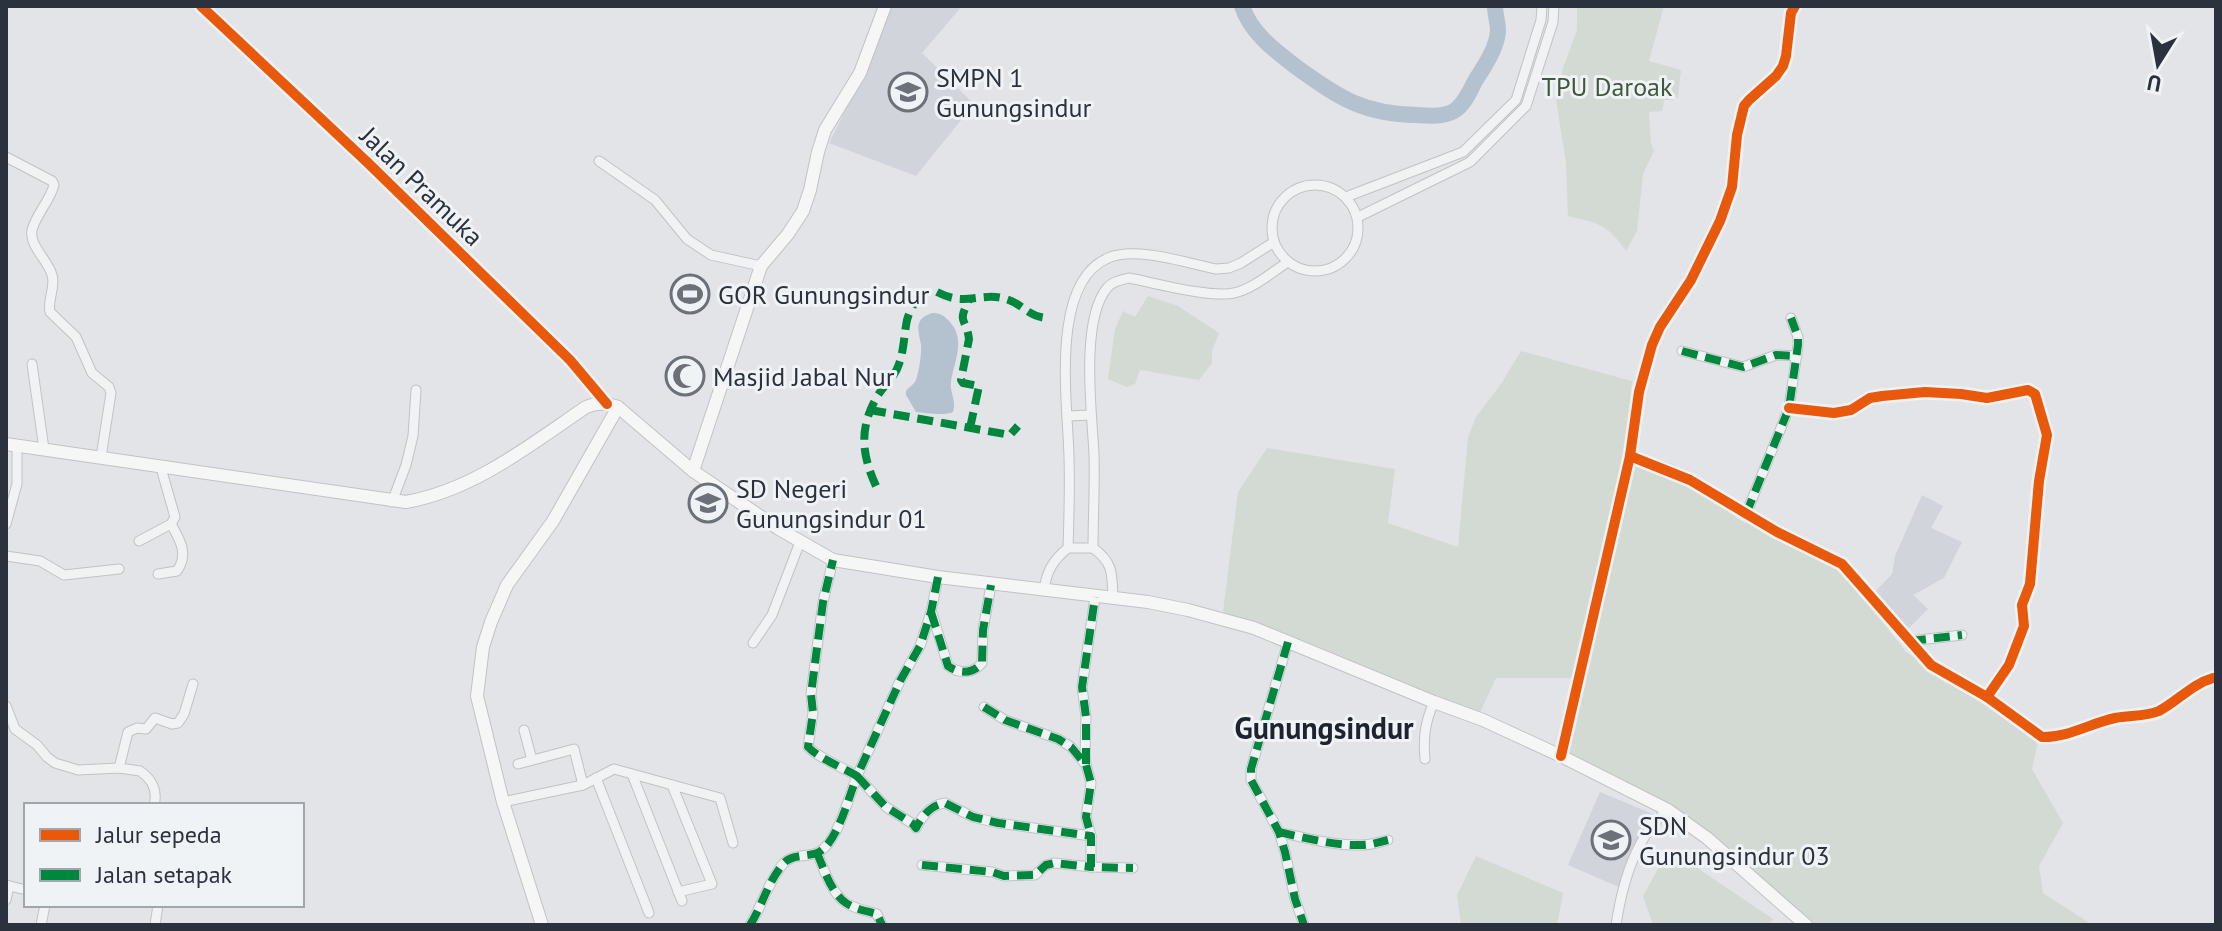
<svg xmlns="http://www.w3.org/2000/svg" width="2222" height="931" font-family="'PT Sans',sans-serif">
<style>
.built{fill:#d1d4da}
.green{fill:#d3dad3}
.water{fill:#b4c1ce}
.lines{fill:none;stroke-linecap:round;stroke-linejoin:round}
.river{stroke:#b4c1ce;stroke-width:16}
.street-casing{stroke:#c1c2c5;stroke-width:11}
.secondary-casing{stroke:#c1c2c5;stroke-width:14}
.street{stroke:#f1f2f4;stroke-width:9}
.secondary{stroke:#f6f6f6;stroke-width:12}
.quiet{stroke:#00873e;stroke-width:8;stroke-dasharray:16 8;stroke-linecap:butt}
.cycleway-casing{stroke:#f0f3f6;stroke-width:15}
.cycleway{stroke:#e8590c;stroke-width:10}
.labels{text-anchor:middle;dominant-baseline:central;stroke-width:6;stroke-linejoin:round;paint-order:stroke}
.poi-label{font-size:26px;fill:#2b323e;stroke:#f0f3f6;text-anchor:start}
.park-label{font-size:26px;fill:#40583a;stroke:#f0f3f6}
.street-label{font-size:26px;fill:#2b323e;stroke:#f0f3f6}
.quarter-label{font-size:30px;font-weight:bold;fill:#1d232f;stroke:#f0f3f6}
</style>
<rect width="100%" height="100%" fill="#e2e4e7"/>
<g class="built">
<polygon points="885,6 962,6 922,53 974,104 916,176 829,143 860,81"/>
<polygon points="1922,495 1943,506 1931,528 1962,542 1944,578 1913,595 1928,609 1906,631 1873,594 1892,574 1895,556"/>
<polygon points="1600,792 1653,814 1621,888 1568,865"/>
</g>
<g class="green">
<path d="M1577,6H1664L1649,61L1681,70L1678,98L1674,97L1673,100H1664L1662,111L1649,112L1651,143L1654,151L1643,174L1637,231L1626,251C1607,224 1599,223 1568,216L1566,163L1556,100L1563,68L1577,30Z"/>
<polygon points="1148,296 1178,306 1219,333 1212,351 1212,363 1199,380 1140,370 1135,384 1127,387 1108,379 1115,329 1123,311 1135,317"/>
<polygon points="1521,351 1632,381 1626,450 1673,464 1738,519 1840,567 1906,652 2038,741 2032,769 2063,823 2039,866 2043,893 2088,922 2085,925 1802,925 1675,816 1556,756 1573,678 1496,678 1477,719 1223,612 1238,492 1267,448 1395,469 1388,523 1458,547 1468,437 1476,417 1501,384"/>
<polygon points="1669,849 1773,919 1769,925 1653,925 1643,896"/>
<polygon points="1476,856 1563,893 1557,925 1461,925 1457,895"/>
</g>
<path class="water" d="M932,313C940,313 943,315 949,321C966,339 955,359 951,381C949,392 957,400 953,412C944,416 927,413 916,412L906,395V391C909,387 913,385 915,382C919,375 922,351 921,344C918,329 914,319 932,313Z"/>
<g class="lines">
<path class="river" d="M1242,6C1251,34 1277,52 1299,69C1341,99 1364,114 1417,115C1429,116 1443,117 1454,111C1464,105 1470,91 1475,81C1484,67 1497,48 1498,31C1498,23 1495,14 1495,6"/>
<g class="street-casing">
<g id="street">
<polyline points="201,6 367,162 570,360 607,404"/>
<path d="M6,157L52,181L54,185C50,201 36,214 32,230C29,246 48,260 52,275C56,287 47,300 50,312L76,337L92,373L109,387L111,393L101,457"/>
<polyline points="599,161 655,200 687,239 711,255 761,266"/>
<circle cx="1315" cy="228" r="43"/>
<polyline points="1346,197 1463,152 1516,100 1541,20 1542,6"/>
<polyline points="1358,217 1470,162 1526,106 1553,22 1554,6"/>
<polyline points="1682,351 1743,367 1776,355 1797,356"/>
<polyline points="32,364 44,449"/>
<polyline points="1789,408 1834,413 1851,410 1870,398 1882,396 1925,392 1961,394 1987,398 2028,390 2035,394 2047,435 2039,481 2030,584 2022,605 2024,626 2009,665 1987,697"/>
<polyline points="1067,416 1091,415"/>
<path d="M1630,456L1690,480L1777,532L1842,564L1931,665L1987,697L2042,737C2067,738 2091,723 2115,718C2130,715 2145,717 2159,711C2178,701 2192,684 2213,678"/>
<polyline points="392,502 406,465 413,436 416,390"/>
<polyline points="1746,514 1789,408 1798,345 1798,337 1791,318"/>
<polyline points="6,524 17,484 17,445"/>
<polyline points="139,541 171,524 175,517 161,468"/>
<polyline points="1068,548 1093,548"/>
<polyline points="6,556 40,561 64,575 119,569"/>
<path d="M158,574L177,571C189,554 180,540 171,524"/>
<path d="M938,577L931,612L920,646L900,681L857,776L886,807L913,824L916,828C922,816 931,805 945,803L973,817L998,823L1091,836V867L1133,868"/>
<path d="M1044,591C1046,572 1053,560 1068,548C1069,518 1070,487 1069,457C1068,405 1049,283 1108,258C1135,246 1187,263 1216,269L1229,268L1241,263L1274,242"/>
<path d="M1113,599C1112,575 1114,563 1093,548C1093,517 1095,485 1094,454C1092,413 1080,321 1107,288C1113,281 1121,280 1129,278C1155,283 1210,298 1234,293C1253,289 1272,272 1288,262"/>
<path d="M932,613L948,666C959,674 973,674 982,663L983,630L991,585"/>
<polyline points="1910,641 1962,635"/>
<polyline points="1288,642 1251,769 1251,780 1279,832 1285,852 1295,899 1304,925"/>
<polyline points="753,643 772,615 800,542"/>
<path d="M6,706L15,729L37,745L47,757L55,763L78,770L119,768L140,771C152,779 158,791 154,805"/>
<polyline points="984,707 1005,720 1058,739 1071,747 1086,765 1091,783 1086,817 1091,836"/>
<polyline points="524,730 532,760"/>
<polyline points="1561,756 1630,456 1639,392 1652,345 1660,327 1691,280 1720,221 1732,187 1737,135 1744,106 1749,100 1776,76 1783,66 1786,56 1791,13 1795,6"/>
<path d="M1425,759C1423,738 1425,722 1434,702"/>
<polyline points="518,764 574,749 583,785"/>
<polyline points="1086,765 1085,756 1086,717 1082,687 1095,597"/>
<polyline points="119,768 128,732 137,728 146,729 155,718 172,724 178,723 184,714 193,684"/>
<polyline points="632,774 682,901"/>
<polyline points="596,778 649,913"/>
<polyline points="672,785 712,884 678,892"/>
<polyline points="503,802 583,785 614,769 720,798 733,843"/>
<path d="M1279,832C1306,838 1335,846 1362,845C1371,845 1379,842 1388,840"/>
<path d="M817,853C824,869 831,893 846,903C855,909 867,911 877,914L882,925"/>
<polyline points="922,865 992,872 1004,876 1035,875 1046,865 1054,863 1091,867"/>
<polyline points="6,885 26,890"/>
<polyline points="6,900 9,886"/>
<polyline points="41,925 45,905"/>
<polyline points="155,925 158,905"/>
<path d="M750,925C762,906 768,882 783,864C791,854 806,857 817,853C837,845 849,796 857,776C842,767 820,759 808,747L813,713L811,694L823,602L833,560"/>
<path d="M1616,925C1622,885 1635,836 1668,810"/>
</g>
</g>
<g class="secondary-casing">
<g id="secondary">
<path d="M6,444L406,502C474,490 530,445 586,407C597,402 607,403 618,407L693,471L779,529L833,560L938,577L1148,602L1188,610L1254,628L1434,702L1483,720L1561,756L1668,810L1707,838L1806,925"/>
<polyline points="693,471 761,266 788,234 803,211 810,190 818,152 825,130 860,73 885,6"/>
<polyline points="542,925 503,802 477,696 483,647 491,622 507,585 553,521 618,407"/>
</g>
</g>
<use href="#street" class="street"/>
<use href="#secondary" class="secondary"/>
<g class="quiet">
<path d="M937,292C945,296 953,299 962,299C977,299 991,294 1006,299C1023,304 1027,316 1046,318"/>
<polyline points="1682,351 1743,367 1776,355 1797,356"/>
<polyline points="870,410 1010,435 1018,426"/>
<path d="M970,428L979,386L963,383L961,380L969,339C966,316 956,325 970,298"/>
<path d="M876,486C861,453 859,427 878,395C885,384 895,377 899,364C904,350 904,335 907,320C909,312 914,305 917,297"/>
<polyline points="1746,514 1789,408 1798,345 1798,337 1791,318"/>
<path d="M938,577L931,612L920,646L900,681L857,776L886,807L913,824L916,828C922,816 931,805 945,803L973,817L998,823L1091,836V867L1133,868"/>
<path d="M931,612L948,666C959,674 973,674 982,663L983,630L991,585"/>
<polyline points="1910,641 1962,635"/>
<polyline points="1288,642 1251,769 1251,780 1279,832 1285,852 1295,899 1304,925"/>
<polyline points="984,707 1005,720 1058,739 1071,747 1086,765 1091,783 1086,817 1091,836"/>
<polyline points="1086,764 1086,717 1082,687 1095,597"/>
<path d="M1279,832C1306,838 1335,846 1362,845C1371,845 1379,842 1388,840"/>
<path d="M817,853C824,869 831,893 846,903C855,909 867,911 877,914L882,925"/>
<polyline points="922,865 992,872 1004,876 1035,875 1046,865 1054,863 1091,867"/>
<path d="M750,925C762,906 768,882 783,864C791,854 806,857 817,853C837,845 849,796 857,776C842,767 820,759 808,747L813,713L811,694L823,602L833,560"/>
</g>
<g class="cycleway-casing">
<g id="cycleway">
<polyline points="201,6 367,162 570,360 607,404"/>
<polyline points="1789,408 1834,413 1851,410 1870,398 1882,396 1925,392 1961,394 1987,398 2028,390 2035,394 2047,435 2039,481 2030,584 2022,605 2024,626 2009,665 1987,697"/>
<path d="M1630,456L1690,480L1777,532L1842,564L1931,665L1987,697L2042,737C2067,738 2091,723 2115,718C2130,715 2145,717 2159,711C2178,701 2192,684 2213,678"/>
<polyline points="1561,756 1630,456 1639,392 1652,345 1660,327 1691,280 1720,221 1732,187 1737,135 1744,106 1749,100 1776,76 1783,66 1786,56 1791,13 1795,6"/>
</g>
</g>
<use href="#cycleway" class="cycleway"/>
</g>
<defs>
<g id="school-ring" transform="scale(2)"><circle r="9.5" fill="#f0f3f6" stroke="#6b7079" stroke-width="1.5"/><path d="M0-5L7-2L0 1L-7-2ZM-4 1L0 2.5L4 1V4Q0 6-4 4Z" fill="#6b7079"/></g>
<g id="stadium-ring" transform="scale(2)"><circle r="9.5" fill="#f0f3f6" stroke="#6b7079" stroke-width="1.5"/><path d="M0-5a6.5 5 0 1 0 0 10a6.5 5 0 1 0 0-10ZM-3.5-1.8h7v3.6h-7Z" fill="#6b7079"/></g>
<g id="mosque-ring" transform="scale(2)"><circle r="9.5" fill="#f0f3f6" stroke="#6b7079" stroke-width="1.5"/><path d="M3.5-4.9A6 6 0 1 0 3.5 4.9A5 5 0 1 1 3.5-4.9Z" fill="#6b7079"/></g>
</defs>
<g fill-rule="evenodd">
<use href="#school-ring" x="908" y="92"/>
<use href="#stadium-ring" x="690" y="294"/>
<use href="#mosque-ring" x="685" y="376"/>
<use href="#school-ring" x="708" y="503"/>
<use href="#school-ring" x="1611" y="840"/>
</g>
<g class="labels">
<g class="poi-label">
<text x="936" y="77">SMPN 1<tspan x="936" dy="30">Gunungsindur</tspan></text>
<text x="718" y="294">GOR Gunungsindur</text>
<text x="713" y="376">Masjid Jabal Nur</text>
<text x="736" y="488">SD Negeri<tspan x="736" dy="30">Gunungsindur 01</tspan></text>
<text x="1639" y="825">SDN<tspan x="1639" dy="30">Gunungsindur 03</tspan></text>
</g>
<g class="park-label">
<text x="1607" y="86">TPU Daroak</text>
</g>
<g class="street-label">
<text transform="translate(422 186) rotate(44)">Jalan Pramuka</text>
</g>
<g class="quarter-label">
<text x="1324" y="727">Gunungsindur</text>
</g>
</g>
<rect width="2222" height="931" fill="none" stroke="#2b323e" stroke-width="16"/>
<rect x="24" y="803" width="280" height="104" fill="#f0f3f6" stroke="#a1a6ac" stroke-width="2"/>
<rect x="40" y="829" width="40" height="12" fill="#e8590c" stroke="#a1a6ac" stroke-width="2"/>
<text x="96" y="843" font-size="24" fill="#2b323e">Jalur sepeda</text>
<rect x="40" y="869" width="40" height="12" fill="#00873e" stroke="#a1a6ac" stroke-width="2"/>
<text x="96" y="883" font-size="24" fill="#2b323e">Jalan setapak</text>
<g transform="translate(2158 64) rotate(191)" stroke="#f0f3f6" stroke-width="6" paint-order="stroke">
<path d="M0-6L14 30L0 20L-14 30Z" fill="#2b323e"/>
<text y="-12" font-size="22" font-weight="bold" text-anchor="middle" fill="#2b323e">U</text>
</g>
</svg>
